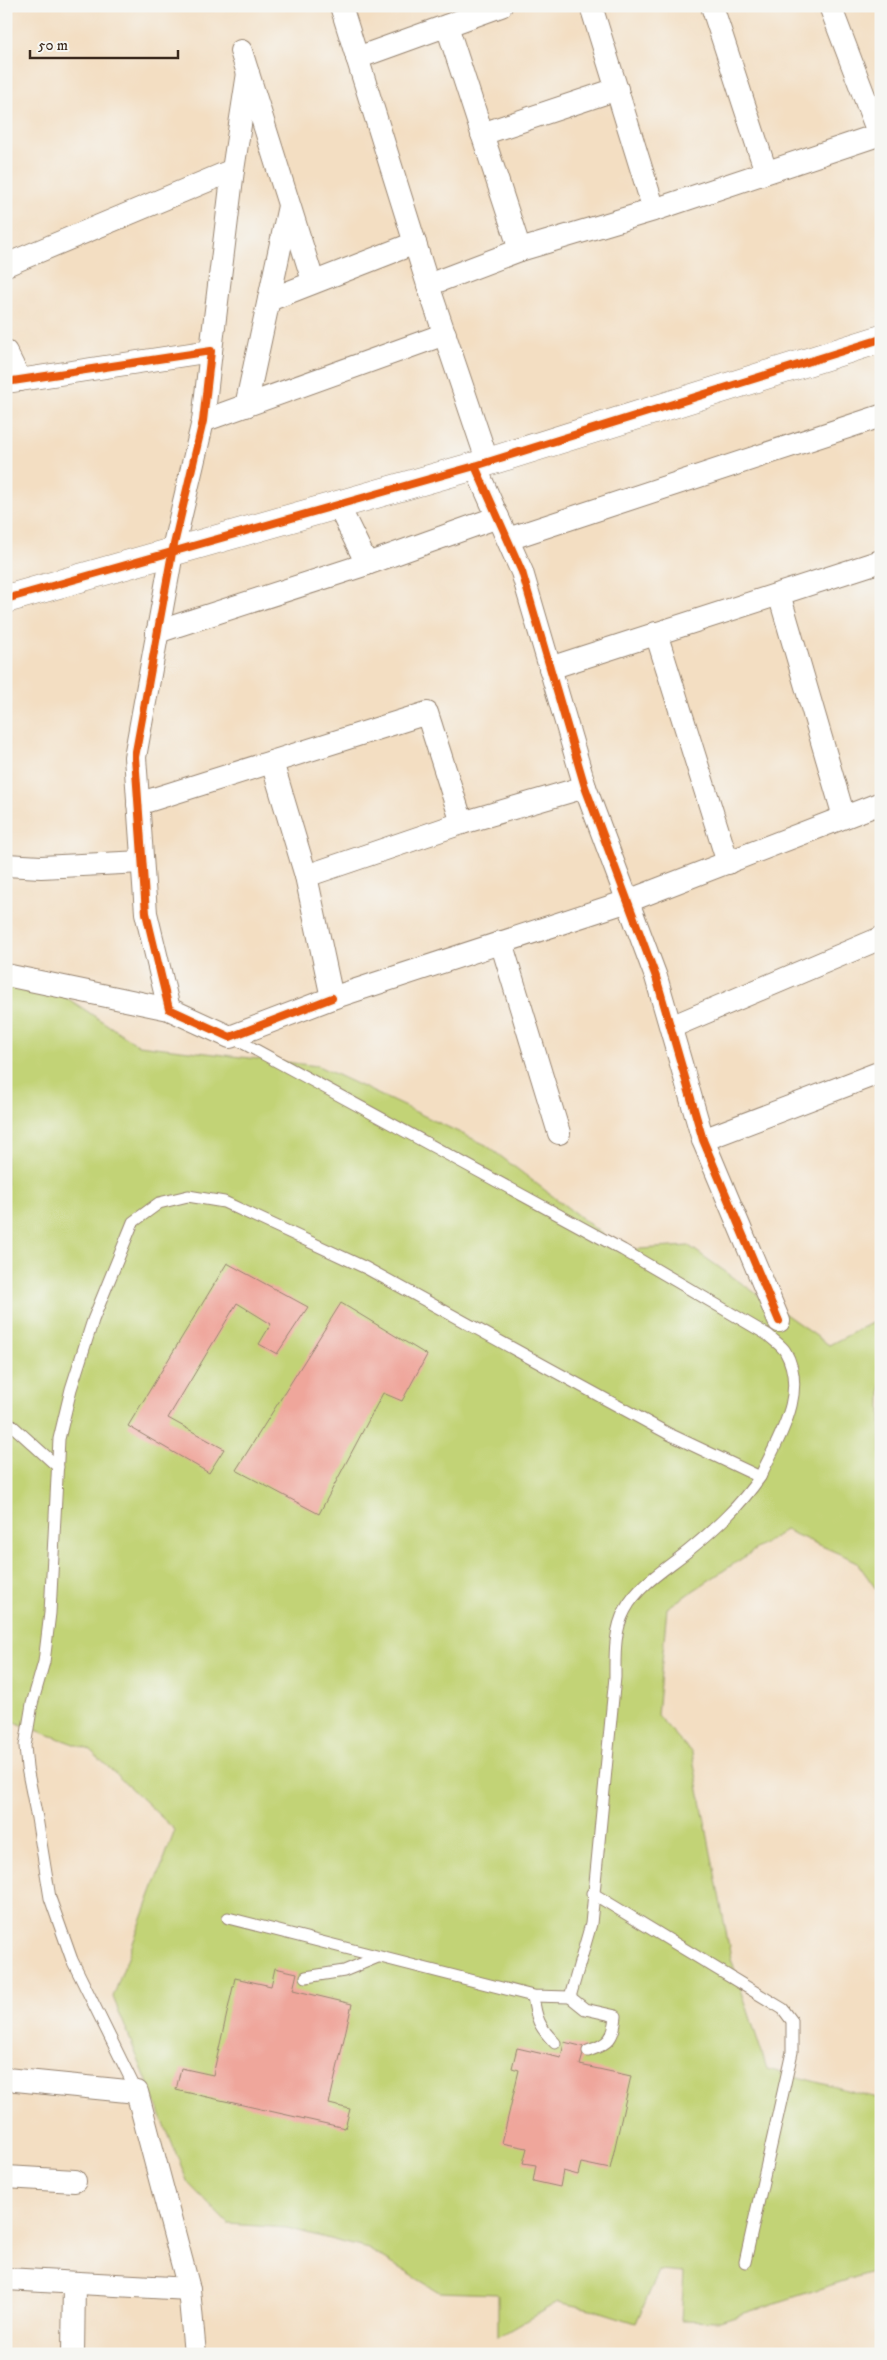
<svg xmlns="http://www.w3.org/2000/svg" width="887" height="2360" font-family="'IM FELL DW Pica',serif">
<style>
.green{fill:#c2d376;stroke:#7e7e4a}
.building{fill:#efa69b}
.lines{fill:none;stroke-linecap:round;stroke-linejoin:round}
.service-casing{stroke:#978470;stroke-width:13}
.minor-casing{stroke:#978470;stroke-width:24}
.tertiary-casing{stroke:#978470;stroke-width:29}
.service{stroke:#fff;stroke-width:11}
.minor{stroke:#fff;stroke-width:22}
.tertiary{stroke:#fff;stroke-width:28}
.cycleway-casing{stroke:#f6f6f2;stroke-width:11}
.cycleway{stroke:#e8590c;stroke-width:8}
</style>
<rect width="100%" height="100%" fill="#f6f6f2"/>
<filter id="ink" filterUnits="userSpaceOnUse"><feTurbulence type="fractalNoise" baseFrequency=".02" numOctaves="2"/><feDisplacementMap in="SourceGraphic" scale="10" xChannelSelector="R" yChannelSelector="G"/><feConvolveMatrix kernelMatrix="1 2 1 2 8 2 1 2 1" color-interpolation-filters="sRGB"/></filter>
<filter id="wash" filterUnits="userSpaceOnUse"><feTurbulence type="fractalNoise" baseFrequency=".0096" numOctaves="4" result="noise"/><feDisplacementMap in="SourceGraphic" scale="20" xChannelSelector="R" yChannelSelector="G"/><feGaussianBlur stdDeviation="1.12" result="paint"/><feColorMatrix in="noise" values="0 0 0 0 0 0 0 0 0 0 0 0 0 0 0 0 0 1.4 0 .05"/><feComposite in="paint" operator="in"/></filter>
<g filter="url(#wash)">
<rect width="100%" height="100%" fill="#f3dec2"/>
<polygon class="green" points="6,985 55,990 138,1045 318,1066 486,1145 623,1250 689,1246 829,1345 881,1318 881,1596 856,1561 785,1530 667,1608 657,1715 692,1753 731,1958 767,2069 881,2099 881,2269 720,2321 681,2320 684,2273 659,2271 636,2323 598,2311 558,2302 498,2337 498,2294 439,2292 368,2249 287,2228 228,2224 188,2183 113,1997 175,1830 90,1750 6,1719"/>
<g id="blocks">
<g class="building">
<polygon points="227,1263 308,1307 277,1354 259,1344 271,1324 237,1303 168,1418 224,1449 209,1473 128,1426"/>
<polygon points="341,1303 427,1355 402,1401 383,1393 319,1514 236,1470"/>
<polygon points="275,1968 297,1973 293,1990 352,2004 329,2104 350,2109 345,2128 176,2090 181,2068 213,2075 235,1978 271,1986"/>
<polygon points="564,2042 585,2047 580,2065 631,2076 610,2169 581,2163 578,2175 563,2171 560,2187 533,2181 536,2165 523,2163 527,2148 502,2143 519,2070 512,2068 517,2048 561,2058"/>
</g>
</g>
</g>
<g filter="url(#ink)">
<use href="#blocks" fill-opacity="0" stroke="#978470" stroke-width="1"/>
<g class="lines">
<g class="service-casing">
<g id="service">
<polyline points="6,1420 58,1467"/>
<polyline points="592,1893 783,2009 792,2021 792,2052 745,2262"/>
<path d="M228,1918L533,1996L570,1997L591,1924L615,1677C615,1656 614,1630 625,1610C639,1584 666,1569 688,1551C716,1528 740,1506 760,1477"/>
<polyline points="306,1977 344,1971 378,1957"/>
<path d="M533,1996C536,2018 539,2027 555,2043"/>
<path d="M570,1997L585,2009L616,2016C614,2038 609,2044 588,2051"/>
<path d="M137,2092L72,1960L50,1898L37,1818L27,1768L25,1746L32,1704L44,1662L50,1613L59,1439L71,1389L93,1320L133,1222L159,1203L188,1196L224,1202L366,1268L669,1434L760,1477C778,1438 809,1393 785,1351C781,1345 773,1340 768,1335L623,1250L232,1037"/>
</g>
</g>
<g class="minor-casing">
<g id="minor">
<polyline points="341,6 428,285 488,463"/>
<polyline points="591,6 654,210"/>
<polyline points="712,6 766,172"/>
<polyline points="830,6 879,135"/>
<polyline points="447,26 520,250"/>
<polyline points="241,51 313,281"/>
<polyline points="357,58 501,6"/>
<polyline points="482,134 617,89"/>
<polyline points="6,265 233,170"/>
<polyline points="428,285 520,250 654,210 881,134"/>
<polyline points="269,300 415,243"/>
<polyline points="211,351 233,170 248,73"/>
<polyline points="6,352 20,380"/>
<polyline points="6,382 211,351 203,421 172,553 135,757 146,913 169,1009 230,1037 332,998"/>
<polyline points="246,406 289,206"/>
<polyline points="203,421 445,334"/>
<polyline points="475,466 522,572 585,787 656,977 703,1140 779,1321"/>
<polyline points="338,505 367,564"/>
<polyline points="508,539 881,416"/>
<polyline points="779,594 844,817"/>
<polyline points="157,632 367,564 498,517"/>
<polyline points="656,633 728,863"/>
<polyline points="550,668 881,561"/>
<polyline points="272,762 306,876 332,998 628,901 881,803"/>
<polyline points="138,804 427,713 462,823 585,787"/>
<polyline points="6,865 41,867 142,862"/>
<polyline points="306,876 462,823"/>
<polyline points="501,942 559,1133"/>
<polyline points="6,975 169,1009"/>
<polyline points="671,1027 881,938"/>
<polyline points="703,1140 881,1072"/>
<polyline points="6,2079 137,2092 189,2289 195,2354"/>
<polyline points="6,2177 75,2181"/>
<polyline points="6,2279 189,2289"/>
<polyline points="73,2354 74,2283"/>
</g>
</g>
<g class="tertiary-casing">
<polyline id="tertiary" points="6,599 475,466 881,339"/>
</g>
<use href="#service" class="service"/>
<use href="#minor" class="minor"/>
<use href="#tertiary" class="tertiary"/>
<g class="cycleway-casing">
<g id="cycleway">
<polyline points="6,382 211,351 203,421 172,553 135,757 146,913 169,1009 230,1037 332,998"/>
<polyline points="475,466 522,572 585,787 656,977 703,1140 779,1321"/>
<polyline points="6,599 475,466 881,339"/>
</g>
</g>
<use href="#cycleway" class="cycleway"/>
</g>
</g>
<rect width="887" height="2360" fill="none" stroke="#f6f6f2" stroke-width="25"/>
<path d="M30 50v8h148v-8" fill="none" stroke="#3b2a1e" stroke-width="2.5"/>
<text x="38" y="50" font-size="15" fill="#3b2a1e" stroke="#f6f6f2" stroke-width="4" paint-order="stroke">50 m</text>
</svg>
